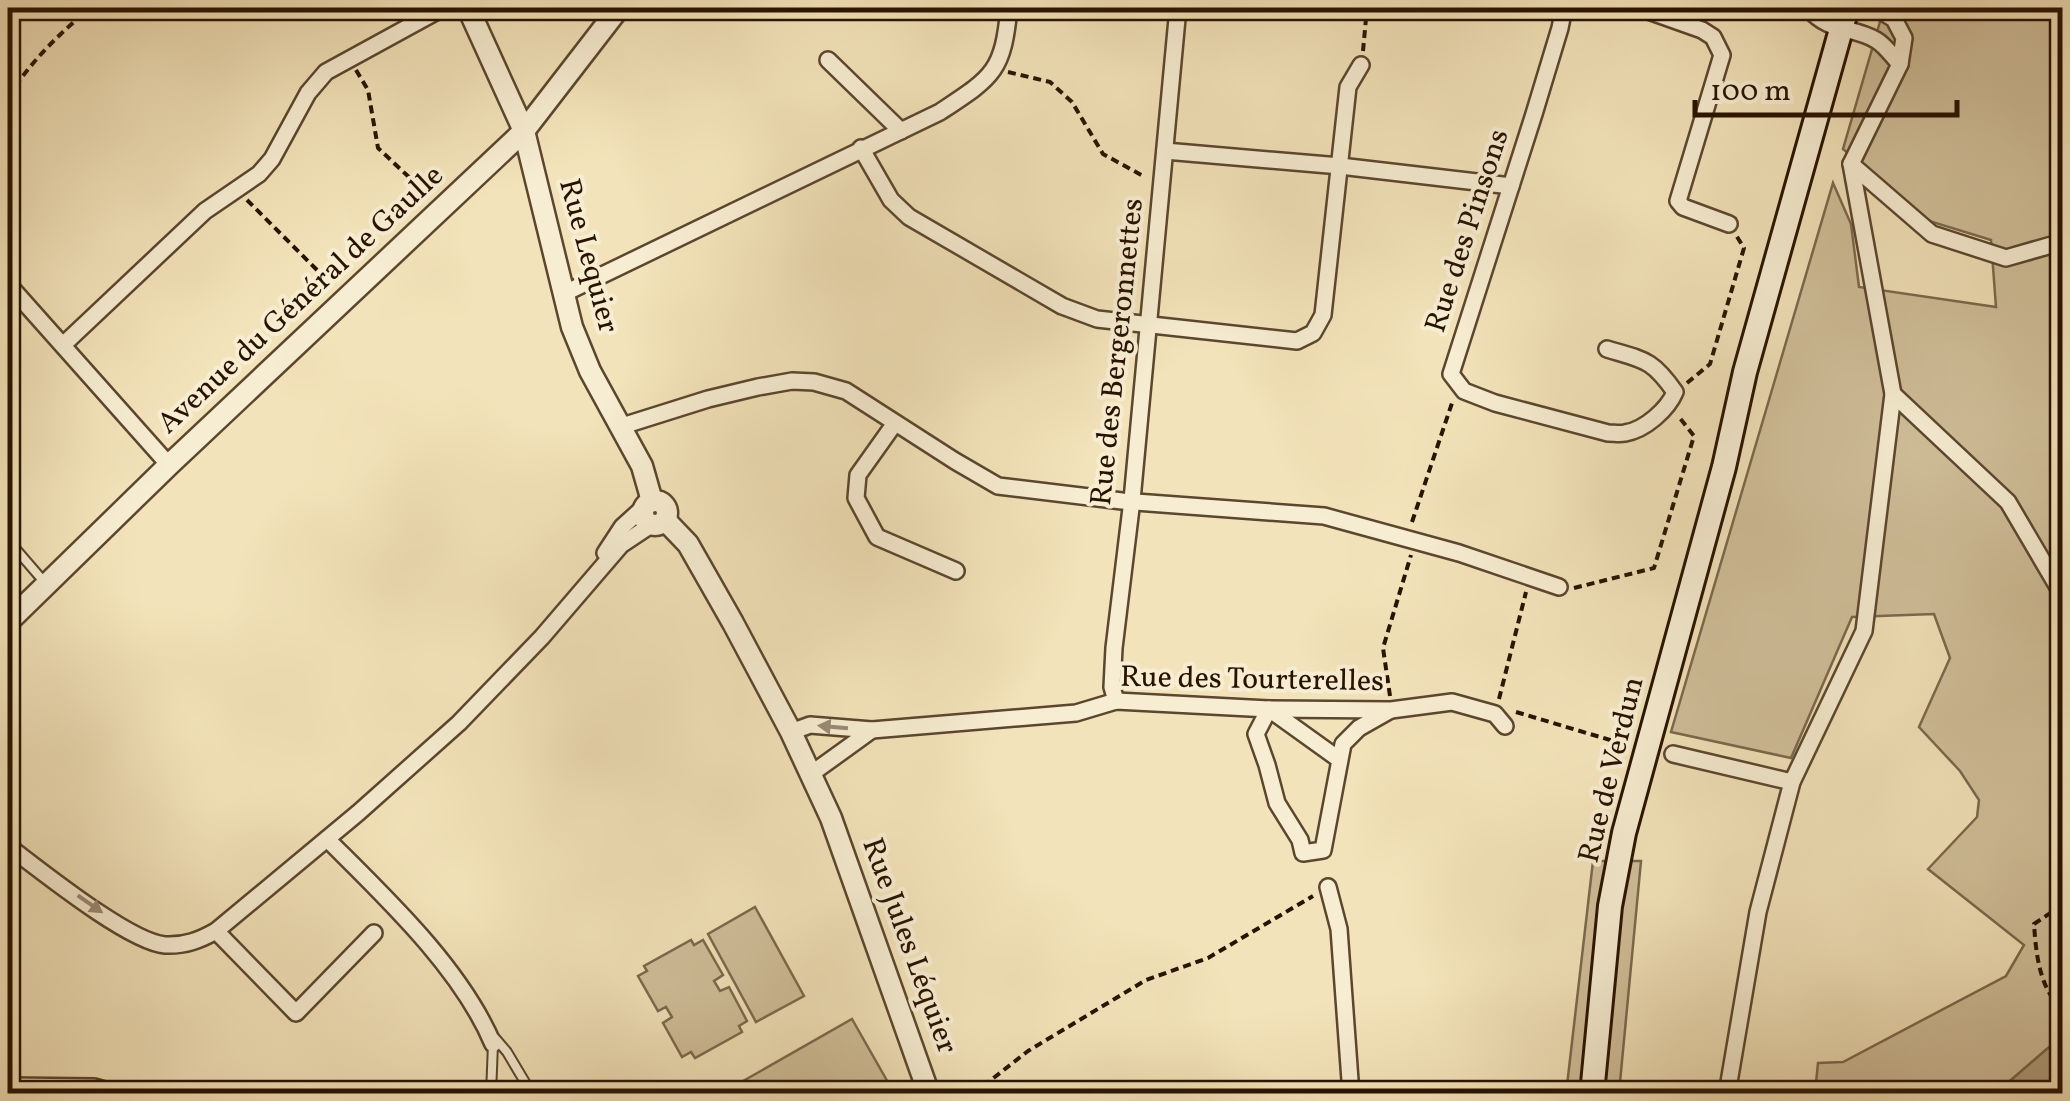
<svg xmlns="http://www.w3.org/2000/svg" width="2070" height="1101" font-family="Vollkorn,serif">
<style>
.green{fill:#d0bf9a;stroke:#7c684d;stroke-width:2.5}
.water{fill:#ae9c7b;stroke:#78654a;stroke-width:2.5}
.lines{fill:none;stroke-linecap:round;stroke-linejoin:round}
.service-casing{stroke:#5b462e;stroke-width:12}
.minor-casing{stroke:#5b462e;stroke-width:20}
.tertiary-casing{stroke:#5b462e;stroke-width:25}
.secondary-casing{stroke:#281200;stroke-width:28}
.path{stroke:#281200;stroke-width:4;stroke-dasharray:8 5;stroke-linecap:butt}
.service{stroke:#f7edd2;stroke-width:8}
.minor{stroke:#f7edd2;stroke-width:15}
.tertiary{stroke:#f7edd2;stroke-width:20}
.secondary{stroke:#f7edd2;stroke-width:22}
.oneway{fill:#9a8a74}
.labels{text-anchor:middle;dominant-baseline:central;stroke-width:8;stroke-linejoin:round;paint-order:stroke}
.street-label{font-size:30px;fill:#281200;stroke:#f7edd2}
</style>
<rect width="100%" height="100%" fill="#f3e3ba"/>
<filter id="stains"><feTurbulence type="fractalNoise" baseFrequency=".002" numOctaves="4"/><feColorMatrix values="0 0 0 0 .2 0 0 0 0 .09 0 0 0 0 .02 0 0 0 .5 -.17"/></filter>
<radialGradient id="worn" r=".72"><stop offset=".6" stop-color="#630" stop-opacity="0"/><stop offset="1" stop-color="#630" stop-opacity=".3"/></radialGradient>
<g class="green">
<polygon points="1884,8 2062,8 2062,1036 1996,1093 1815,1093 1818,1063 1843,1062 2006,976 2024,945 1928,869 1977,817 1979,800 1960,771 1919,727 1950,658 1934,614 1852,617 1791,758 1671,732 1833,183 1851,224 1859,287 1996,307 1991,240 1929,221 1843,149"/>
<polygon points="1593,861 1641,861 1619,1093 1566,1094"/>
<polygon points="755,907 804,996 756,1022 708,934"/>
<polygon points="691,940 694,945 703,940 723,975 714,981 720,991 729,987 747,1021 739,1026 742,1032 695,1058 691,1052 682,1057 663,1023 672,1017 666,1007 658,1011 638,976 647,971 644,966"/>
<polygon points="852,1019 894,1093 722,1093"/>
</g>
<polygon class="water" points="2062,1036 2062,1093 1996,1093"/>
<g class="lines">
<g class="service-casing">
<g id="service">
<polyline points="8,540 46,584"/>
<polyline points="495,1038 507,1052 532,1094"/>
<polyline points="491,1094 493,1044"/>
</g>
</g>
<g class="minor-casing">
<g id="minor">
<path d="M1564,8L1560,28L1534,114L1451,374L1464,391L1495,403L1608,433C1614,433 1620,434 1625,433C1645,430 1668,409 1675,392C1652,359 1644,360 1607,349"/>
<polyline points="1640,8 1702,30 1713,37 1722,55 1678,201 1683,207 1729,224"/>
<path d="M1808,8C1829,33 1852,26 1876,40C1885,45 1893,57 1900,64"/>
<polyline points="828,60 901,131"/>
<polyline points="861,148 891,200 909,217 1062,306 1097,319 1297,341 1313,333 1323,315 1348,87 1361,65"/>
<polyline points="1165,151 1340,166 1511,186"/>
<polyline points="1851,164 1932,234 2006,258 2062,242"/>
<polyline points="8,284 169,465"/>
<path d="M565,293L940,112C993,77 1003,72 1009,8"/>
<polyline points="63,345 205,211 259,174 272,159 308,93 326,72 443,8"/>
<polyline points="1893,394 2008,502 2062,594"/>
<polyline points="895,423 858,475 856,498 877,537 956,571"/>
<polyline points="619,427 708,399 758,387 792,381 814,382 846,391 955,461 998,486 1122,501 1324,516 1459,553 1559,587"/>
<polyline points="605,553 622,527 644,507"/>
<polyline points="1116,701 1112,687 1114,648 1132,500 1178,8"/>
<polyline points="872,730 1076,713 1116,701 1269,709 1391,710 1452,702 1495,714 1505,726"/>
<polyline points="791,732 810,725 872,730 811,774"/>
<polyline points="1673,754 1792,782"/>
<polyline points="1340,760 1269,709 1256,734 1267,765 1277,803 1300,840 1303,853 1323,850 1343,744 1359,728 1389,711"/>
<path d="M327,839C386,898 461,968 493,1044"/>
<path d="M8,846C40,870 129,942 165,945C185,946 200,940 216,931L358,813L459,723L542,637L621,545L651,525"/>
<polyline points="1328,887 1339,929 1351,1094"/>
<polyline points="216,931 296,1013 374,933"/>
<polyline points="8,1086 94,1087 119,1094"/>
<polyline points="1727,1094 1758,912 1792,782 1864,631 1893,394 1851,164 1900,64 1904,38 1894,19 1876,8"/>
</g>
</g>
<g class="tertiary-casing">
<g id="tertiary">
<polyline points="468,8 524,131 572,327 590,371 642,466 652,501"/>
<circle cx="655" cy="513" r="12"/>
<polyline points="665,520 688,544 733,623 791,732 831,818 929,1094"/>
<polyline points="8,622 169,465 524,131 619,8"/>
</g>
</g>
<g class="secondary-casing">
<polyline id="secondary" points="1592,1094 1610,906 1624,833 1724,467 1745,372 1847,8"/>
</g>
<g class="path">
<polyline points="1363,51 1367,8"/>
<polyline points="356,70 368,90 378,148 428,195"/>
<polyline points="8,72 18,81"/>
<polyline points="1008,72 1050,82 1072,102 1103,154 1145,177"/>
<path d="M8,97C30,63 59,33 91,8"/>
<polyline points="247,200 332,285"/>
<polyline points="1687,383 1710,364 1744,248 1736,235"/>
<polyline points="1412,522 1452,403"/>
<polyline points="1574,588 1654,568 1694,436 1679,417"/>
<polyline points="1390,696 1383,648 1411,555"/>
<polyline points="1499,699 1526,592"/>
<polyline points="1516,712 1627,745"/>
<path d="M2062,905L2034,924C2036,953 2039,988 2062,1009"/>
<polyline points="973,1094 1028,1051 1146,980 1208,958 1313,896"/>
</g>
<use href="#service" class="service"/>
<use href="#minor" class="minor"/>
<use href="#tertiary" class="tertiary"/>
<use href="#secondary" class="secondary"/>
</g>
<defs><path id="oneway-solid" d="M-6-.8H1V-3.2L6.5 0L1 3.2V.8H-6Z" transform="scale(2.5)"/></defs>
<g class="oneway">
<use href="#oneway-solid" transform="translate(833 727) rotate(-175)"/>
<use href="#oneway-solid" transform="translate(90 904) rotate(35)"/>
</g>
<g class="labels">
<g class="street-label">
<text transform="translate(1468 231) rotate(-72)">Rue des Pinsons</text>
<text transform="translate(588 256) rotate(75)">Rue Lequier</text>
<text transform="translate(301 300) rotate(-43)">Avenue du Général de Gaulle</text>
<text transform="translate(1118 352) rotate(-84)">Rue des Bergeronnettes</text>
<text transform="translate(1252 680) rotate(1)">Rue des Tourterelles</text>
<text transform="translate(1612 770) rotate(-76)">Rue de Verdun</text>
<text transform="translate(909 946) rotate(70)">Rue Jules Léquier</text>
</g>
</g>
<rect width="2070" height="1101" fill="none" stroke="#f3e3ba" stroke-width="40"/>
<rect x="10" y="10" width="2050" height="1081" fill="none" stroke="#281200" stroke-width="5"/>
<rect x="20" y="20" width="2030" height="1061" fill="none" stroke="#281200" stroke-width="2.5"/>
<path d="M1695 100v15h262v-15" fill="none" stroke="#281200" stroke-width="5"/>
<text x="1710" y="100" font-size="30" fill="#281200" stroke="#f7edd2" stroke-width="8" paint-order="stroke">100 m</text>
<rect width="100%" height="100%" filter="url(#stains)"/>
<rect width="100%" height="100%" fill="url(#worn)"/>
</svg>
